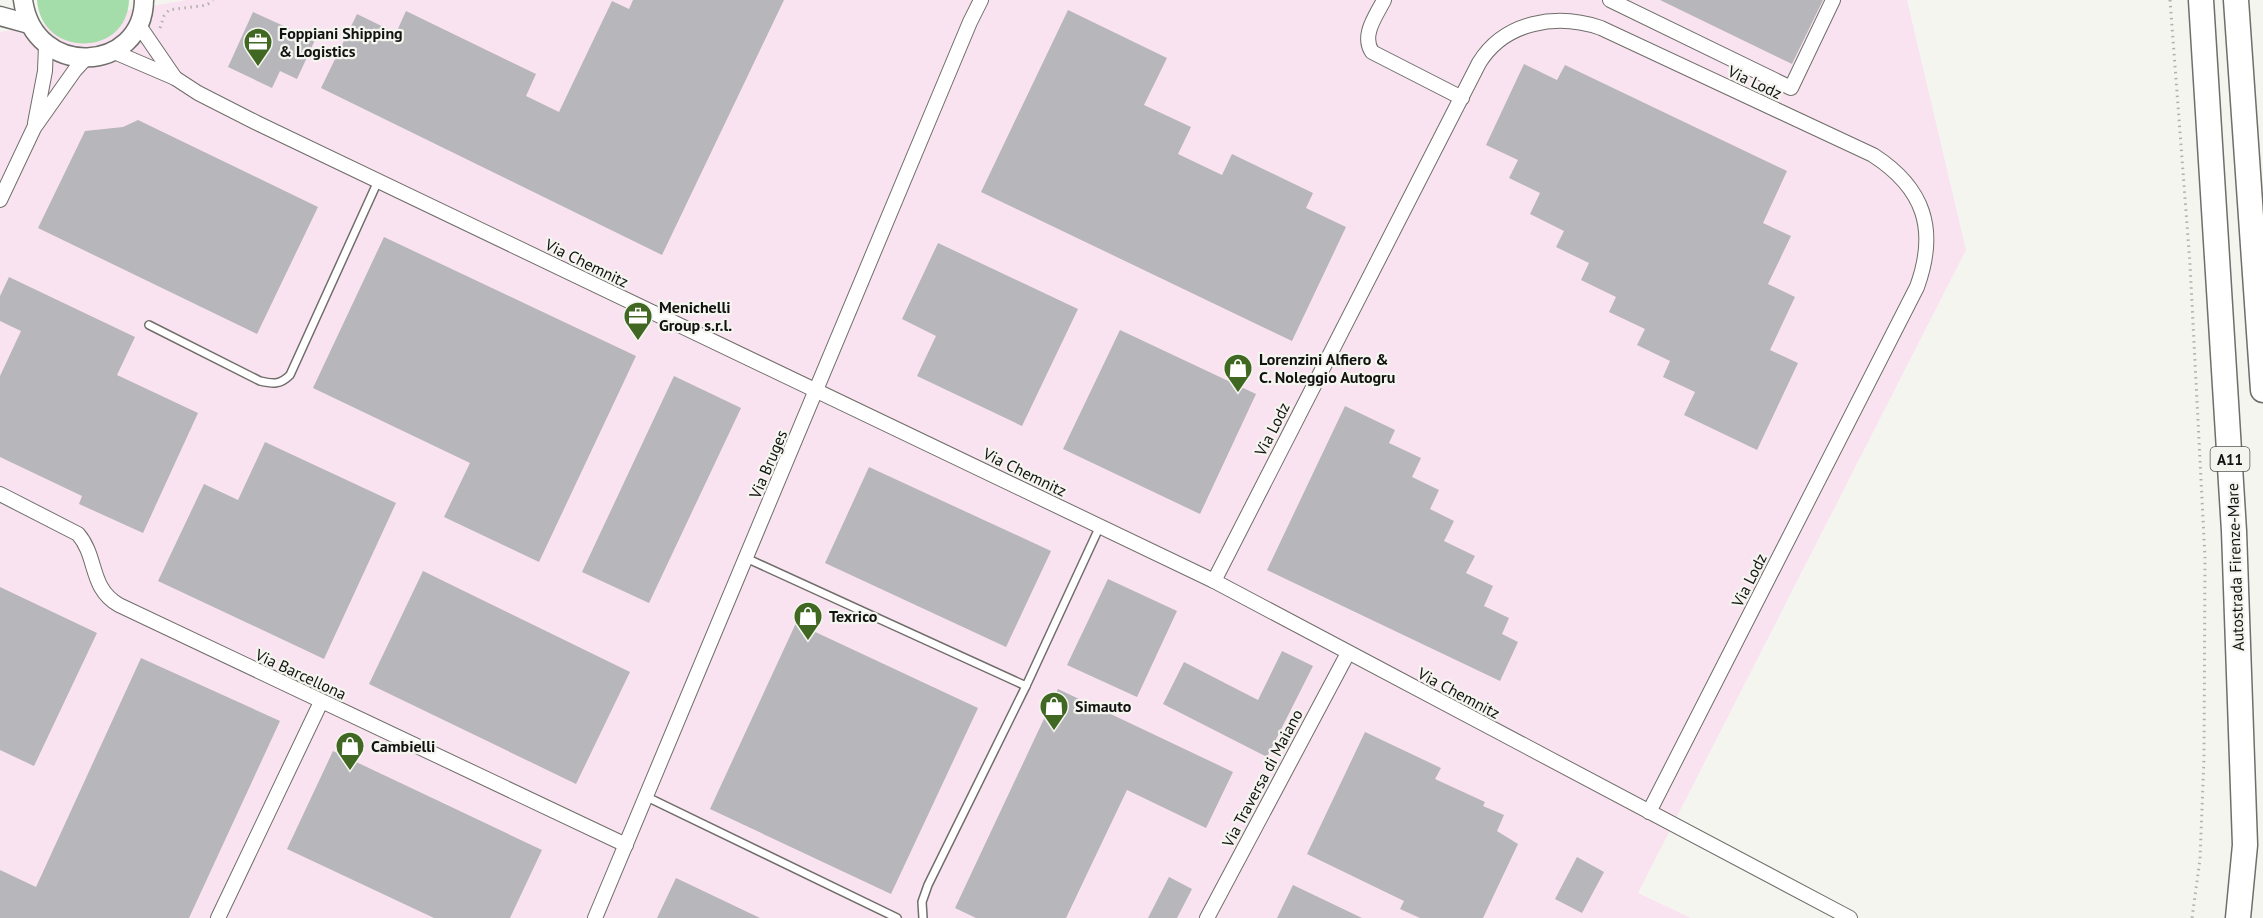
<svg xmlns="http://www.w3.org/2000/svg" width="2263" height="918" font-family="'PT Sans',sans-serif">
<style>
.industrial{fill:#fae3f0}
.green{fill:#a4dcaa}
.building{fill:#b7b6ba}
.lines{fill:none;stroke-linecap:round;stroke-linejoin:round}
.lane-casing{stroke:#6f6e6a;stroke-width:10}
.street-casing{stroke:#6f6e6a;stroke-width:16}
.secondary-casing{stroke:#6f6e6a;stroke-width:21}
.highway-casing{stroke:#6f6e6a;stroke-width:27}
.path{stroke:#b0b0ad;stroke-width:3;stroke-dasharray:1.5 4.5;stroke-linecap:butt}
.lane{stroke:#fff;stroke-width:7}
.street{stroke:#fff;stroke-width:14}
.secondary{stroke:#fff;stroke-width:18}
.highway{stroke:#fff;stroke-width:24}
.labels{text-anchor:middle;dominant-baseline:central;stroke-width:4.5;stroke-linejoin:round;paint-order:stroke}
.shield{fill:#f5f5f0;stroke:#565654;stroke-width:1.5}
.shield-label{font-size:15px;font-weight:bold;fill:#121211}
.poi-label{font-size:16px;font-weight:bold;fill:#121211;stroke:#f5f5f0;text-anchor:start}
.street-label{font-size:16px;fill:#121211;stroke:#f5f5f0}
</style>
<rect width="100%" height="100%" fill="#f5f5f0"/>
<polygon class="industrial" points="186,0 1907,0 1966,250 1638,893 1691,918 0,918 0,32"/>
<path class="green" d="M37,0H129C127,58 41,58 37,0Z"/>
<g class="building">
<polygon points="633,0 784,0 662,255 321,88 357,14 396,33 406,11 536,74 526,96 559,112 612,1 629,9"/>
<polygon points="1660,0 1823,0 1792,64"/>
<polygon points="1068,10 1167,58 1144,105 1191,127 1178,154 1222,175 1232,154 1313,193 1306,208 1346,227 1292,341 981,192"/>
<polygon points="253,12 315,40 297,79 280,71 272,88 228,67"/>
<polygon points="1524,64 1557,80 1565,65 1787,171 1763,223 1791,236 1768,284 1795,297 1770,350 1798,363 1757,450 1684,415 1695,392 1663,377 1670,361 1637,345 1645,329 1609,312 1616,297 1581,280 1589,263 1556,247 1564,231 1530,214 1540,193 1509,178 1518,160 1486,145"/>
<polygon points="138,120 318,207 257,334 38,228 85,131 123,127"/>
<polygon points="384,237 636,356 539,562 444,517 470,463 313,388"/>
<polygon points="938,243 1078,309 1022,426 917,376 936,336 902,319"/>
<polygon points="9,277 135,337 117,375 198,413 143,533 79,504 82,496 0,457 0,376 21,331 0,321 0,296"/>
<polygon points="1120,330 1256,394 1200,514 1063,449"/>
<polygon points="674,376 741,408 649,603 582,572"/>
<polygon points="1345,406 1395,430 1389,443 1421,458 1412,477 1439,490 1430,509 1454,521 1444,541 1475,556 1466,573 1493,586 1484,606 1509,618 1502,634 1518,642 1500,681 1267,570"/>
<polygon points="265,442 396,503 324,659 158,581 204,484 238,500"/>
<polygon points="869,467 1051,551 1006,647 825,563"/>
<polygon points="423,571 630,672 576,784 369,684"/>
<polygon points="1108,579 1177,611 1137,697 1067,665"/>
<polygon points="0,587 97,633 34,766 0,750"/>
<polygon points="796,623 978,708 891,894 710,809"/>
<polygon points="1282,651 1313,666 1267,757 1163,704 1184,662 1258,700"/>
<polygon points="141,658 280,721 189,918 0,918 0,870 36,887"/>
<polygon points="1058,689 1233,772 1206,828 1127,790 1066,918 976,918 955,908"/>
<polygon points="1365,732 1441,768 1435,779 1485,802 1483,806 1504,815 1497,831 1518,844 1483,918 1420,918 1400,909 1404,901 1307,854"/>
<polygon points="333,751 542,850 510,918 434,918 287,849"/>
<polygon points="1577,857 1604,872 1582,913 1555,899"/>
<polygon points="1169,877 1192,889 1177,918 1148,918"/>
<polygon points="676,878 760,918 657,918"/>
<polygon points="1293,885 1362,918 1277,918"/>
</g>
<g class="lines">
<g class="lane-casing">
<g id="lane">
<path d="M149,325L260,381C273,384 280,385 290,375L378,181"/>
<polyline points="746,558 1026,686"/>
<polyline points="647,797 897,918"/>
<polyline points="923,918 922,902 928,885 1026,686 1100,526"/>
</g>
</g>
<g class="street-casing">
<g id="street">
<path d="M1384,0C1376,16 1361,35 1372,52L1462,98"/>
<polyline points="1610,0 1791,88 1833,0"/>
<polyline points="138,24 175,78"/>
<polyline points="112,51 175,78 198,93 257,123 1214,581 1850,918"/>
<polyline points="35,123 45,71 46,45"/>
<polyline points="0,200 34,128 75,70 86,58"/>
<path d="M0,494L78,534C98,557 89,588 119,605L626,845"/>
<path d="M1214,581L1479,63C1505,21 1557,13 1601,28L1873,155C1924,188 1938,229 1917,287L1649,812"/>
<polyline points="218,918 321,702"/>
<polyline points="595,918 970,22 981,0"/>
<polyline points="1207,918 1348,653"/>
</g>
</g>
<g class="secondary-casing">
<g id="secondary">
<path d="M23,0C34,80 143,73 144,0"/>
<polyline points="0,16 29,24"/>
</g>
</g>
<g class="highway-casing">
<g id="highway">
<polyline points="2201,0 2234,531 2245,845 2238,918"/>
<polyline points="2236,0 2263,390"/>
</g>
</g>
<g class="path">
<polyline points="2170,0 2190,264 2205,558 2204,758 2200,859 2192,918"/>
<polyline points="160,28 164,16 169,10 207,5 213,0"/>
</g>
<use href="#lane" class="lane"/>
<use href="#street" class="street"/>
<use href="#secondary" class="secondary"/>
<use href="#highway" class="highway"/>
</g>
<defs>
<g id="office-pin" transform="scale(1.5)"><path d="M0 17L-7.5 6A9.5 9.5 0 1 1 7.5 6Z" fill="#416822" stroke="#f5f5f0"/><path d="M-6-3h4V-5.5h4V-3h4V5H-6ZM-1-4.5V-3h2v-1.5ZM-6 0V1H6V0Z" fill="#fff"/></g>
<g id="shop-pin" transform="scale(1.5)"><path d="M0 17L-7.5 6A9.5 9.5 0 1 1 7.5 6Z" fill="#416822" stroke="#f5f5f0"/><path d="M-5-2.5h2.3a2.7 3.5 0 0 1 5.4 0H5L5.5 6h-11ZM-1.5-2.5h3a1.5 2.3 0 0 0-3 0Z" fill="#fff"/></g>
</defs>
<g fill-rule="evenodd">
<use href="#office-pin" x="258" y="42"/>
<use href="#office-pin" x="638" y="316"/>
<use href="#shop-pin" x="1238" y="368"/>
<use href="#shop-pin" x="808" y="616"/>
<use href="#shop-pin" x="1054" y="706"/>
<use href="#shop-pin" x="350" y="746"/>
</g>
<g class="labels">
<rect class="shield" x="2210.5" y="447" width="39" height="24" rx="4.5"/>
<g class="shield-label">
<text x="2230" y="459">A11</text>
</g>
<g class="poi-label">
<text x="279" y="33">Foppiani Shipping<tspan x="279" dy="18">&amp; Logistics</tspan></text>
<text x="659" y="307">Menichelli<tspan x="659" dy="18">Group s.r.l.</tspan></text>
<text x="1259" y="359">Lorenzini Alfiero &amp;<tspan x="1259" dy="18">C. Noleggio Autogru</tspan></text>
<text x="829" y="616">Texrico</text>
<text x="1075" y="706">Simauto</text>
<text x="371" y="746">Cambielli</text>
</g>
<g class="street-label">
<text transform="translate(1755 82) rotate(25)">Via Lodz</text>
<text transform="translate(587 263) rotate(26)">Via Chemnitz</text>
<text transform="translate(1272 429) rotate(-63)">Via Lodz</text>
<text transform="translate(768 464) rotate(-67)">Via Bruges</text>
<text transform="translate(1025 472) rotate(26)">Via Chemnitz</text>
<text transform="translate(2235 567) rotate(-92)">Autostrada Firenze-Mare</text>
<text transform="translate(1749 580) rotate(-63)">Via Lodz</text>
<text transform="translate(301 674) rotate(25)">Via Barcellona</text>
<text transform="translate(1459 693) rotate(28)">Via Chemnitz</text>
<text transform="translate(1262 778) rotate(-62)">Via Traversa di Maiano</text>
</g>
</g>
</svg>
